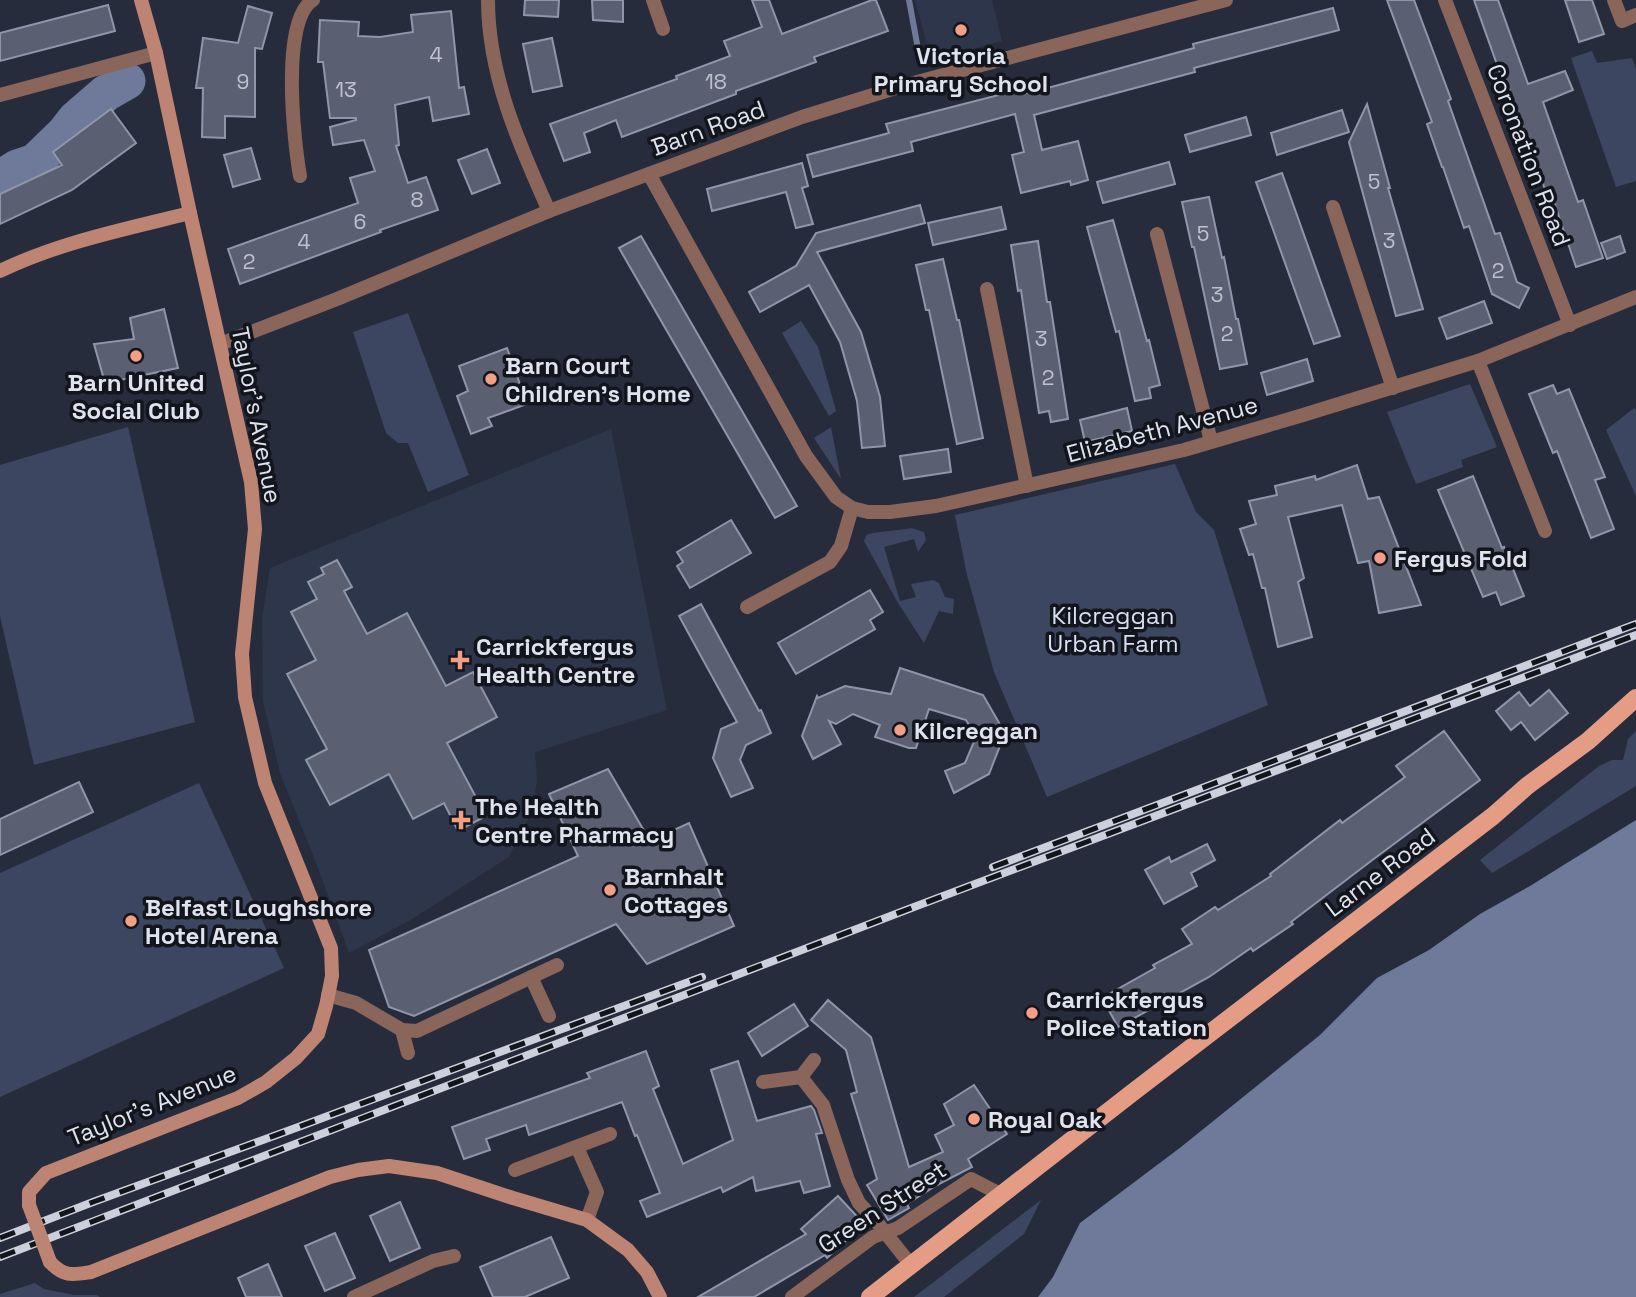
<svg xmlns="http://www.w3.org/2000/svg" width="1636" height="1297" font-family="'Space Grotesk',sans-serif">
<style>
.built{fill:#2e364b}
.green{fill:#3d4660}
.water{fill:#6f7a9a}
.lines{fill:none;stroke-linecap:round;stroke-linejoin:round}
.stream{stroke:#6f7a9a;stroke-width:6}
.river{stroke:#6f7a9a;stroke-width:37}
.building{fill:#5a6072;stroke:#9096aa;stroke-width:2}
.street{stroke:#89655a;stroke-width:14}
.secondary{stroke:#bd8473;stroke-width:14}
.primary{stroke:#e59c85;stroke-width:18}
.rail-casing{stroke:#ccd0dc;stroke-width:8}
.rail{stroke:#12151c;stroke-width:5;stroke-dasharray:16;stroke-linecap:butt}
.secondary-bridge{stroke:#bd8473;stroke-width:14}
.poi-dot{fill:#f39f85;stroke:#12151c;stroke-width:2.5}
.labels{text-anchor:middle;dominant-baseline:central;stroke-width:7;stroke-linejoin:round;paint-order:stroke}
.number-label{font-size:21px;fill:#bec2cf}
.poi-label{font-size:24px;font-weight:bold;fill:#dfe3ee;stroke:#12151c;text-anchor:start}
.street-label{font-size:24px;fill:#dfe3ee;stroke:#12151c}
.park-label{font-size:24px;fill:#d7dff5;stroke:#12151c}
</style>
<rect width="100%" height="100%" fill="#272c3c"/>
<g class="built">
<polygon points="915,0 992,0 1002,41 931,60"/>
<polygon points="611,429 667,710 535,752 537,780 532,810 509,857 409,921 349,953 315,860 280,773 263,701 262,618 270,568"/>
</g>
<g class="green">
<polygon points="1592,51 1597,63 1632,58 1636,69 1636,181 1616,187 1571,58"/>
<polygon points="408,313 469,475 428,492 408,443 398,443 386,433 353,332"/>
<polygon points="801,321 818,347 836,411 829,416 782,333"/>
<polygon points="1470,384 1497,447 1461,460 1463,467 1416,484 1387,412"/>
<polygon points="1634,408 1636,410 1636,496 1606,430"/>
<polygon points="128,427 195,722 34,765 0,616 0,465"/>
<polygon points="831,427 841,479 814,438"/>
<polygon points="1175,464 1196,512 1214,530 1268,705 1047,797 994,672 967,575 955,515"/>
<path d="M911,528L924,532L926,540L918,552L914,539L884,547L900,601L916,597L911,584L933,580L939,583L945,597L954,599L953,614L939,611L924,643L898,603L864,541C865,539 865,537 867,535C870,532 904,530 911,528Z"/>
<polygon points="1636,731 1636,786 1492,873 1480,860 1599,766 1612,760 1623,760 1628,739"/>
<polygon points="199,783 284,968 0,1097 0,873"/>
<polygon points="1041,1200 1024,1234 944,1297 914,1297"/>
<polygon points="35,1283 44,1289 74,1295 97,1295 100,1297 0,1297 0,1294"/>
</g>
<polygon class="water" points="1636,820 1636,1297 1038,1297 1053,1277 1080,1223 1181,1147 1320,1035 1377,978 1429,950 1480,914 1530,886"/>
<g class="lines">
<polyline class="stream" points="909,0 918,49"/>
<polyline class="river" points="0,179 17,168 35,162 65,133 76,119 106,93 127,81"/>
</g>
<g class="building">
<polygon points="525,0 559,0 558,17 524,15"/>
<polygon points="592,0 623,0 623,22 593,20"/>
<polygon points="752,0 769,0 782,34 872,0 876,0 888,31 814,57 816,62 736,91 736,94 622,137 616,120 584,133 590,152 564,161 550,124 677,79 676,76 730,56 724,41 762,27"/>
<polygon points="1387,0 1414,0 1451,99 1448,101 1495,234 1500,233 1517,282 1529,288 1519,308 1492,294 1469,226 1464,228 1443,167 1442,167 1427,124 1432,122"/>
<polygon points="1474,0 1498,0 1528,84 1565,71 1573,90 1543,102 1578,202 1583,200 1603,258 1576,267 1551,193 1547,195 1503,72 1500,73"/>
<polygon points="1565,0 1592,0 1604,34 1579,42"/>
<polygon points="108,5 115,31 0,61 0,33"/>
<polygon points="248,6 272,13 262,49 255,48 255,117 225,116 225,138 202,137 203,88 196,88 203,38 238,43"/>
<polygon points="1333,8 1339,30 1194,68 1195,72 1034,115 1042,150 1078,141 1088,180 1071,185 1070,181 1021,193 1012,155 1024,152 1015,114 911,142 913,151 813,177 807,155 889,133 886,124 1026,88 1027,93 1055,86 1194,48 1193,44"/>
<polygon points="451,11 459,88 464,87 469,114 433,121 429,97 395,105 399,145 396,146 408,183 426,177 438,210 380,230 381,232 240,284 228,249 358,203 350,178 375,171 364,140 333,145 330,127 356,120 356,118 330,118 323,62 318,62 320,20 359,22 358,36 380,37 413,32 411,15"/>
<polygon points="552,38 562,86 533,92 523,44"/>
<polygon points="1367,104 1390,188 1388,188 1423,309 1396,316 1349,142"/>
<polygon points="111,109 136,143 72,190 0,224 0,194 62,165 53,152"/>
<polygon points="1342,110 1349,132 1277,155 1271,133"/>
<polygon points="1246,117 1251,135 1190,152 1185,135"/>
<polygon points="251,148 260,179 233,187 224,155"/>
<polygon points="487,149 500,183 472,194 458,160"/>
<polygon points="1169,162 1175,184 1103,203 1097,182"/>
<polygon points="802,163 808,186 802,188 813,224 796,228 786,192 712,211 707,189"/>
<polygon points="1282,173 1340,336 1314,344 1256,182"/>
<polygon points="1209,197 1222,258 1224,257 1236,319 1238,319 1247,364 1220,369 1194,247 1192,247 1182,202"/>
<polygon points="920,205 925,223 817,252 861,332 880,397 885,446 862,448 857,401 840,342 809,285 760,312 749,292 796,266 816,233"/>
<polygon points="1001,207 1006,229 933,245 928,223"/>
<polygon points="1113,220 1147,341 1149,340 1160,385 1149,388 1151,398 1135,401 1119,331 1116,332 1087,227"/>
<polygon points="641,236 797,506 775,518 619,248"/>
<polygon points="1620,236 1625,252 1607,259 1601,243"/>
<polygon points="1038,241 1047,302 1050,302 1068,419 1051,422 1049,411 1039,413 1021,290 1018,291 1011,245"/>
<polygon points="943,259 957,320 959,320 983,438 957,444 929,310 926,310 916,265"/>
<polygon points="1484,301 1492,323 1447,339 1439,318"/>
<polygon points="164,309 178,368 105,383 94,344 134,339 130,318"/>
<polygon points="507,348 527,404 488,418 492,426 471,434 457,396 468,391 459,366"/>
<polygon points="1307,359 1313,381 1267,395 1261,373"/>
<polygon points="1553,385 1557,394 1569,389 1605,477 1595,480 1614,529 1591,538 1557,451 1553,453 1529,394"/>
<polygon points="1127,408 1132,431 1085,442 1080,420"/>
<polygon points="948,449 951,472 904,479 900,456"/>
<polygon points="1357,465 1368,499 1379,497 1421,605 1379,613 1369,561 1358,563 1342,505 1288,517 1304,578 1298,582 1312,637 1278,647 1265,588 1262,588 1253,554 1249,555 1240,529 1256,524 1249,501 1277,495 1275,486 1315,476 1316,480"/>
<polygon points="1473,476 1502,548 1504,547 1524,596 1501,605 1496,592 1483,597 1438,490"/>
<polygon points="731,520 751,553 690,588 677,566 683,562 677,552"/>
<polygon points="337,560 352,587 344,591 367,634 407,613 446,686 473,672 497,717 447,743 486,816 458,831 444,803 413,819 389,774 330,805 306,760 327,749 287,674 316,660 291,612 317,599 308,582 324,574 321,568"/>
<polygon points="870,590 883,612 870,620 875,629 796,674 778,643"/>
<polygon points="701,604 759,711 761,710 771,733 746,745 740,760 753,788 731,797 713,758 721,729 737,722 679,616"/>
<polygon points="900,668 983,695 1005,733 989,774 954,793 945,771 965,763 976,737 966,720 929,709 916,748 909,748 875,737 880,725 853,714 836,724 829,721 841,744 813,759 802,736 817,696 818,698 845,686 891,694"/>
<polygon points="1549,690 1568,713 1535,740 1521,722 1511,730 1496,711 1519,692 1530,706"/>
<polygon points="1444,731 1480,780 1375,858 1291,922 1293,924 1253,951 1251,948 1209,977 1118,1027 1102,998 1155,968 1153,965 1192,944 1182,929 1215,907 1218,910 1271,876 1270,874 1340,820 1342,823 1405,777 1396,766"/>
<polygon points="608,769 650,841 689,823 734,926 647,964 616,924 414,1016 389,1007 369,950 578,856 549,794"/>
<polygon points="79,782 93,812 0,855 0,819"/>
<polygon points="1207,844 1215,860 1191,873 1197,886 1164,904 1145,870 1169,857 1171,862"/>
<polygon points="828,1000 871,1037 909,1167 943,1152 935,1135 954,1125 944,1104 974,1085 1007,1134 968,1159 972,1167 937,1185 907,1204 909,1208 888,1220 867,1185 877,1179 851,1094 857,1092 846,1050 811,1020"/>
<polygon points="794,1004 808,1026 762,1056 748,1033"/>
<polygon points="646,1051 659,1086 653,1089 683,1164 733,1140 711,1070 738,1061 757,1121 811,1106 814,1110 822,1133 816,1134 830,1186 804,1193 800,1181 756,1191 753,1177 723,1192 721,1187 647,1217 640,1201 660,1193 637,1135 635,1136 622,1102 529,1135 526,1125 486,1139 490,1150 464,1159 452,1127 590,1078 587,1073"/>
<polygon points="838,1196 864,1224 827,1258 825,1255 754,1297 698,1297 806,1234 801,1229"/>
<polygon points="400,1202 420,1248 390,1261 370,1216"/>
<polygon points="335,1233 355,1278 325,1291 305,1246"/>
<polygon points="551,1237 569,1278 525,1297 493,1297 480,1267"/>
<polygon points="268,1264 282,1297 246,1297 238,1278"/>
</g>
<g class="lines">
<g class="street">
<path d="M488,0C488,75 519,144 549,211"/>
<polyline points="653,0 663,29"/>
<polyline points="1445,0 1570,325"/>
<polyline points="1614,0 1622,21 1636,15"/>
<polyline points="0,95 156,53"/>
<polyline points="649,174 806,456 836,497 852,508 868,512 890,512 936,506 1184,450 1303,415 1478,361 1636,297"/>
<path d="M300,176C294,142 280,20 313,0"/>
<polyline points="1333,207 1393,388"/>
<polyline points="1157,234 1211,441"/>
<polyline points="987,289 1027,486"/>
<polyline points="220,344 337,299 549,211 802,117 902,86 1226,0"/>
<polyline points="1478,361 1545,531"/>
<polyline points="747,607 830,562 841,546 852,508"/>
<polyline points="531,977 549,1016"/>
<polyline points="328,995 356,1003 402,1030 417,1031 557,965"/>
<polyline points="402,1030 408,1053"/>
<polyline points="801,1077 823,1105 848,1180 859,1203 876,1221 911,1265"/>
<polyline points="763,1082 801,1077 814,1060"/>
<polyline points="577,1147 597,1192 587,1220"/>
<polyline points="515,1170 610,1134"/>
<polyline points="354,1297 433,1261 454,1256"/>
<polyline points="792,1297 873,1237 898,1228 971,1179 1002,1195"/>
</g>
<g class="secondary">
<path d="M0,271C60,242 126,229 190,213"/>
<polyline points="29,1205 29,1192 46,1173 238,1098 266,1082 296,1058 318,1034 326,1006 332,976 331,948 265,783 245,697 242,654 255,529 251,482 190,213 156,53 141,0"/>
<path d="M50,1262C64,1277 72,1275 91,1272L330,1177L358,1170L389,1166L437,1173L513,1198L587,1220L628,1250L647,1272L660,1297"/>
</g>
<polyline class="primary" points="870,1297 1132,1093 1493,816 1527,786 1588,741 1636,698"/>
<g class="rail-casing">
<g id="rail">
<polyline points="993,867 1636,624"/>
<polyline points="0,1238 93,1202 301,1126 702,977"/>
<polyline points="0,1257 914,907 1636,635"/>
</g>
</g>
<use href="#rail" class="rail"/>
<polyline class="secondary-bridge" points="29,1205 50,1262"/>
</g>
<g class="poi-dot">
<circle cx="961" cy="30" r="7"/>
<circle cx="136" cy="356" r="7"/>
<circle cx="491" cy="379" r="7"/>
<circle cx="1380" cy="558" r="7"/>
<path d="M456.5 649.5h7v7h7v7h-7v7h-7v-7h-7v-7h7z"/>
<circle cx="900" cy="730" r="7"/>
<path d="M457.5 809.5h7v7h7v7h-7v7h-7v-7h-7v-7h7z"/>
<circle cx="610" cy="890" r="7"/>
<circle cx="131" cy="921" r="7"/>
<circle cx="1032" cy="1013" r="7"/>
<circle cx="974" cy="1119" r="7"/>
</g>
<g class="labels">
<g class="number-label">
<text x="436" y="54">4</text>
<text x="243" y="81">9</text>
<text x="716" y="81">18</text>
<text x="346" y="89">13</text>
<text x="1374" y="181">5</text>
<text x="417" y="199">8</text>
<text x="360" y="221">6</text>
<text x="1203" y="233">5</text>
<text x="1389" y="240">3</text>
<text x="304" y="241">4</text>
<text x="249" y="261">2</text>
<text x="1498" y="270">2</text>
<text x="1217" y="294">3</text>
<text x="1227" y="333">2</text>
<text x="1041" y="338">3</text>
<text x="1048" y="377">2</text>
</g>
<g class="poi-label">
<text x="961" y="55" text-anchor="middle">Victoria<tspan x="961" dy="28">Primary School</tspan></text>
<text x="505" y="365">Barn Court<tspan x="505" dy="28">Children's Home</tspan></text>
<text x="136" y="382" text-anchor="middle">Barn United<tspan x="136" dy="28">Social Club</tspan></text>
<text x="1394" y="558">Fergus Fold</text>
<text x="476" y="646">Carrickfergus<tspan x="476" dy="28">Health Centre</tspan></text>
<text x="914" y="730">Kilcreggan</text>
<text x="475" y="806">The Health<tspan x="475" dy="28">Centre Pharmacy</tspan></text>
<text x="624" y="876">Barnhalt<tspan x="624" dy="28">Cottages</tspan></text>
<text x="145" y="907">Belfast Loughshore<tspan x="145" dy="28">Hotel Arena</tspan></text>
<text x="1046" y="999">Carrickfergus<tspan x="1046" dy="28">Police Station</tspan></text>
<text x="988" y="1119">Royal Oak</text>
</g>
<g class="street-label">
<text transform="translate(708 128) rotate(-20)">Barn Road</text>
<text transform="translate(1529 155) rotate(69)">Coronation Road</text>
<text transform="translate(257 415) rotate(79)">Taylor's Avenue</text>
<text transform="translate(1162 429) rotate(-15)">Elizabeth Avenue</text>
<text transform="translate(1380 872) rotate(-37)">Larne Road</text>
<text transform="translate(152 1105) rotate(-22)">Taylor's Avenue</text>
<text transform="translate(882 1207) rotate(-33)">Green Street</text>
</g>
<g class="park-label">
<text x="1113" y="615">Kilcreggan<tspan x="1113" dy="28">Urban Farm</tspan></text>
</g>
</g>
</svg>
